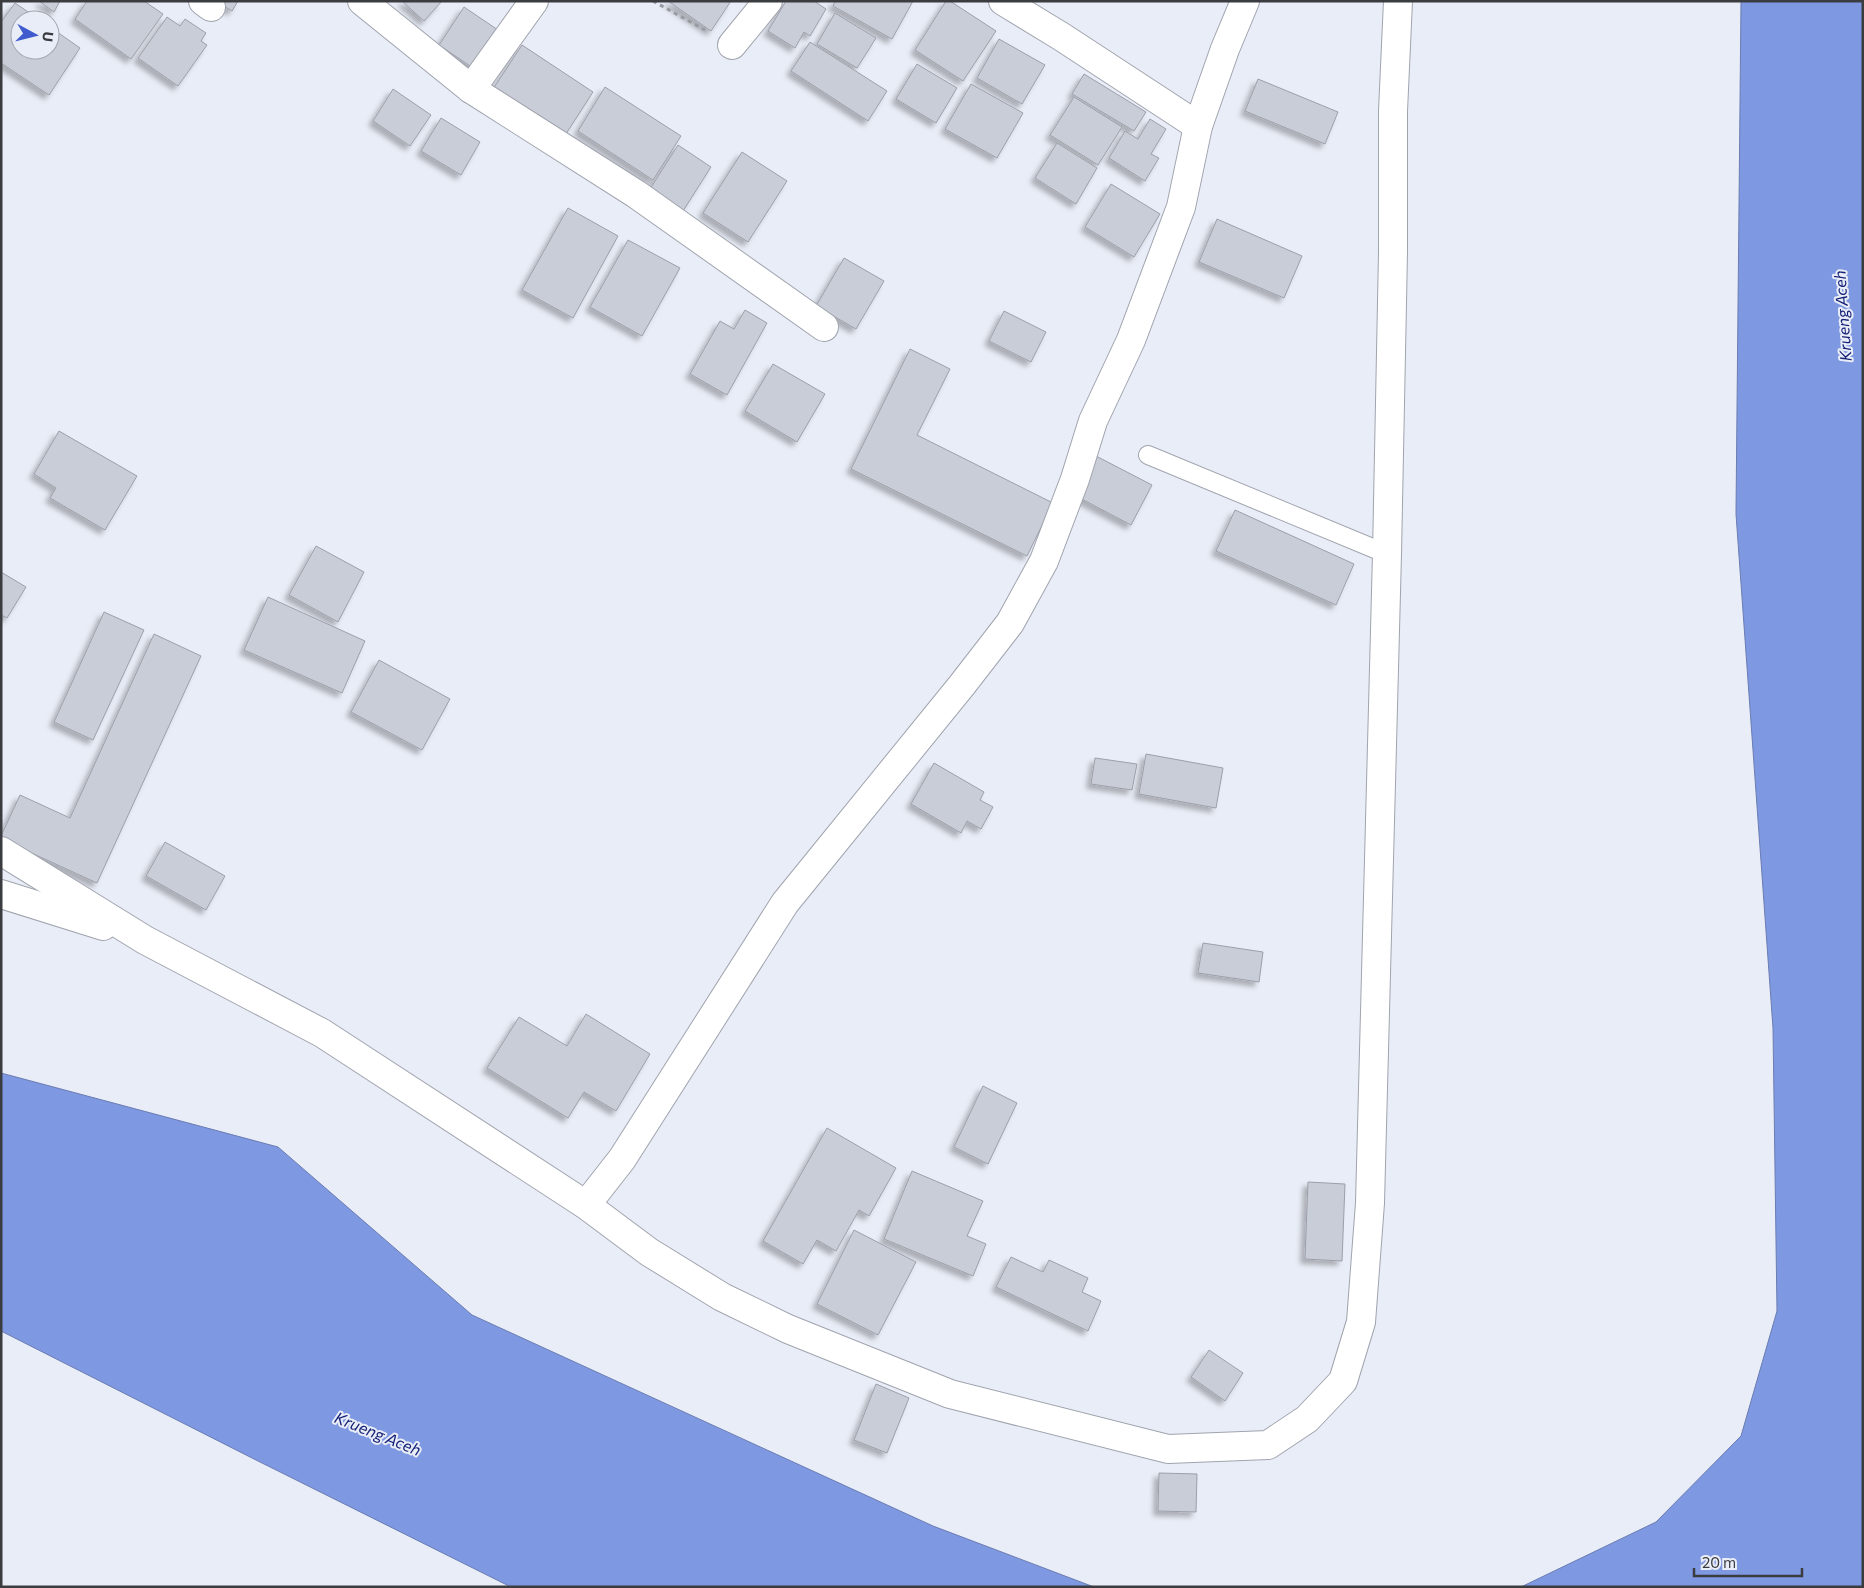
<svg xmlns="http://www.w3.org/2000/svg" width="1864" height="1588" font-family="Commissioner,sans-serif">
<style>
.water{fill:#7e98e2;stroke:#6a7cb1}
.building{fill:#c9cdd7;stroke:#9c9fa9;filter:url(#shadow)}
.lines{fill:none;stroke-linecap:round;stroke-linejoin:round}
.lane-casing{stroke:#a0a4ae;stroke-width:20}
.street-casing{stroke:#a0a4ae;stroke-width:30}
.path{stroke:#989ba2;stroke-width:3;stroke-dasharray:4 4;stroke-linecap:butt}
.lane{stroke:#fff;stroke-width:18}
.street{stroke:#fff;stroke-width:28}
.labels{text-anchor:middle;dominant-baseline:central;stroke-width:4;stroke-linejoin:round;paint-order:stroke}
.water-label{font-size:16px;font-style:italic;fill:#152277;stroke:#e9edf7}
</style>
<defs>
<filter id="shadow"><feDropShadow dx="-4.5" dy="4.5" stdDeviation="2.5" flood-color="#0004"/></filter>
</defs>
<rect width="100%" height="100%" fill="#e9edf7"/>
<g class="water">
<polygon points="1741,1 1863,1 1863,1587 1521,1587 1656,1522 1741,1436 1777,1311 1773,1028 1736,514"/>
<polygon points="1,1073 278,1147 472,1315 933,1526 1094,1587 511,1587 254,1459 1,1331"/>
</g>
<g class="building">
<polygon points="39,1 60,1 54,12"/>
<polygon points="87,1 144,1 163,14 131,59 75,19"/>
<polygon points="216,1 238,1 232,11"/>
<polygon points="402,1 442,1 424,21"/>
<polygon points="668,1 731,1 711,31"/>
<polygon points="786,1 814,1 826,9 810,36 804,32 795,48 768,31"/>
<polygon points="835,1 913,1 892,39 833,6"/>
<polygon points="946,1 950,1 996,31 963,81 915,50"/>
<polygon points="15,3 40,20 20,20 20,50 50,50 50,27 80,48 49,95 1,63 1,22"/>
<polygon points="464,7 501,32 476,70 439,45"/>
<polygon points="835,13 876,38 857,68 817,44"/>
<polygon points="167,17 180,26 185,19 206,33 201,41 207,45 178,86 138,58"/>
<polygon points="999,39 1045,65 1022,104 977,78"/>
<polygon points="810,42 887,91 868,121 791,71"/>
<polygon points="522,45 593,92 562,140 491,92"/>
<polygon points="917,64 957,88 936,123 896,99"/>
<polygon points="1084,74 1146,112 1134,131 1072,94"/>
<polygon points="1258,79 1338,112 1325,144 1245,111"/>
<polygon points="971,84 1023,113 997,158 945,129"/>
<polygon points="605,87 681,136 653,180 578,131"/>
<polygon points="393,89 431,115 410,146 373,121"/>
<polygon points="1074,97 1122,127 1098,165 1050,135"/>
<polygon points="441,118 480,142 461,175 421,151"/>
<polygon points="1150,119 1166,129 1151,154 1159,158 1145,181 1109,158 1125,131 1138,139"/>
<polygon points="1057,143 1097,168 1076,204 1035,178"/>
<polygon points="678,145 711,167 683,211 650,189"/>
<polygon points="742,152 787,181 748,242 703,213"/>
<polygon points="1111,184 1160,214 1134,257 1085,227"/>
<polygon points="568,208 618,236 573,318 522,290"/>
<polygon points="1217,219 1302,256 1284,298 1199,262"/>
<polygon points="628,240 680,268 642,336 590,307"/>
<polygon points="844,258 884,281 856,329 816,306"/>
<polygon points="745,310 767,323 727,395 690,374 720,321 734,329"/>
<polygon points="1004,311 1046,332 1031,362 989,341"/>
<polygon points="910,349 950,369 917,435 1053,503 1027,556 851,469"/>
<polygon points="773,364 825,394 797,442 745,411"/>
<polygon points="59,431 137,476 105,530 50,498 56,488 34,474"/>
<polygon points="1096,456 1152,485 1131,525 1076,496"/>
<polygon points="1235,510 1354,564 1336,605 1216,551"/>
<polygon points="316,546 364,572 338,622 289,595"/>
<polygon points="1,572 26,587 7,618 1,615"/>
<polygon points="268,597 365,641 342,693 244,650"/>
<polygon points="104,612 144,630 93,740 54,722"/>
<polygon points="154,634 201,656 97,883 1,839 1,836 20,795 70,818"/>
<polygon points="379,660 450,699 422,750 351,712"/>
<polygon points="1146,754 1223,768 1216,808 1139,794"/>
<polygon points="1095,758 1137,764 1132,790 1091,784"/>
<polygon points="934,763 984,792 980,800 993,807 981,829 967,821 961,833 911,804"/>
<polygon points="165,842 225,876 206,910 146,876"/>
<polygon points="1203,943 1263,952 1259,982 1198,973"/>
<polygon points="586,1014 650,1054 616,1111 584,1092 568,1118 487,1068 519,1017 567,1046"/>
<polygon points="983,1086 1017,1103 988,1164 954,1147"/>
<polygon points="827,1128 896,1168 869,1216 859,1210 836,1251 817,1240 803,1264 763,1241"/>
<polygon points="912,1171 983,1201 967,1236 986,1244 973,1276 884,1239"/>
<polygon points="1308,1182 1345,1184 1342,1261 1305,1259"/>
<polygon points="854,1230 916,1262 878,1335 817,1304"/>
<polygon points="1011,1257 1043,1272 1049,1260 1088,1278 1082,1292 1101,1301 1088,1331 996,1287"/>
<polygon points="1209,1350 1243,1373 1225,1401 1191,1377"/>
<polygon points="876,1384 909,1398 887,1453 854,1440"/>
<polygon points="1159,1473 1197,1474 1196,1512 1158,1511"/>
</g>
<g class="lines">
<g class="lane-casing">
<polyline id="lane" points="1148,455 1387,554"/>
</g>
<g class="street-casing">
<g id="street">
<polyline points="203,1 211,7"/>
<polyline points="362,1 471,89"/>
<polyline points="534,1 471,89 636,194 824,327"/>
<polyline points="1003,1 1062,37 1198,126"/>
<polyline points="732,45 768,1"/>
<polyline points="1,851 145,940 322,1033 586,1205 649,1252 722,1297 788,1329 950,1394 1168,1449 1268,1445 1307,1419 1343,1381 1361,1322 1370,1203 1387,554 1393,252 1393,111 1398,1"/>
<polyline points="1,894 103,926"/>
<polyline points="586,1205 622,1159 785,903 962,685 1010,623 1044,561 1075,479 1093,421 1131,340 1181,207 1198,126 1225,49 1245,1"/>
</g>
</g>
<polyline class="path" points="653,1 705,30"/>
<use href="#lane" class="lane"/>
<use href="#street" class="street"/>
</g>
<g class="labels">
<g class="water-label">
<text transform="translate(1842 316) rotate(-94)">Krueng Aceh</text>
<text transform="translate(378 1433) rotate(22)">Krueng Aceh</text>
</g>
</g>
<rect width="1864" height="1588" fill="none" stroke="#3a3c40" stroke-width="5"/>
<g transform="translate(35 35) rotate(97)"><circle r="24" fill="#e9edf7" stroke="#a3a6ae"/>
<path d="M0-4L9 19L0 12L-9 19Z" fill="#3f5bcd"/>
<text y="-8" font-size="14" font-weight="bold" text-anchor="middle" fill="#3a3c40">U</text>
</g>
<path d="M1694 1568v8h108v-8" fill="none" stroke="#3a3c40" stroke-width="2.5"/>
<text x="1702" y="1568" font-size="15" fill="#3a3c40" stroke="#e9edf7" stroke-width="4" paint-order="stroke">20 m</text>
</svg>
